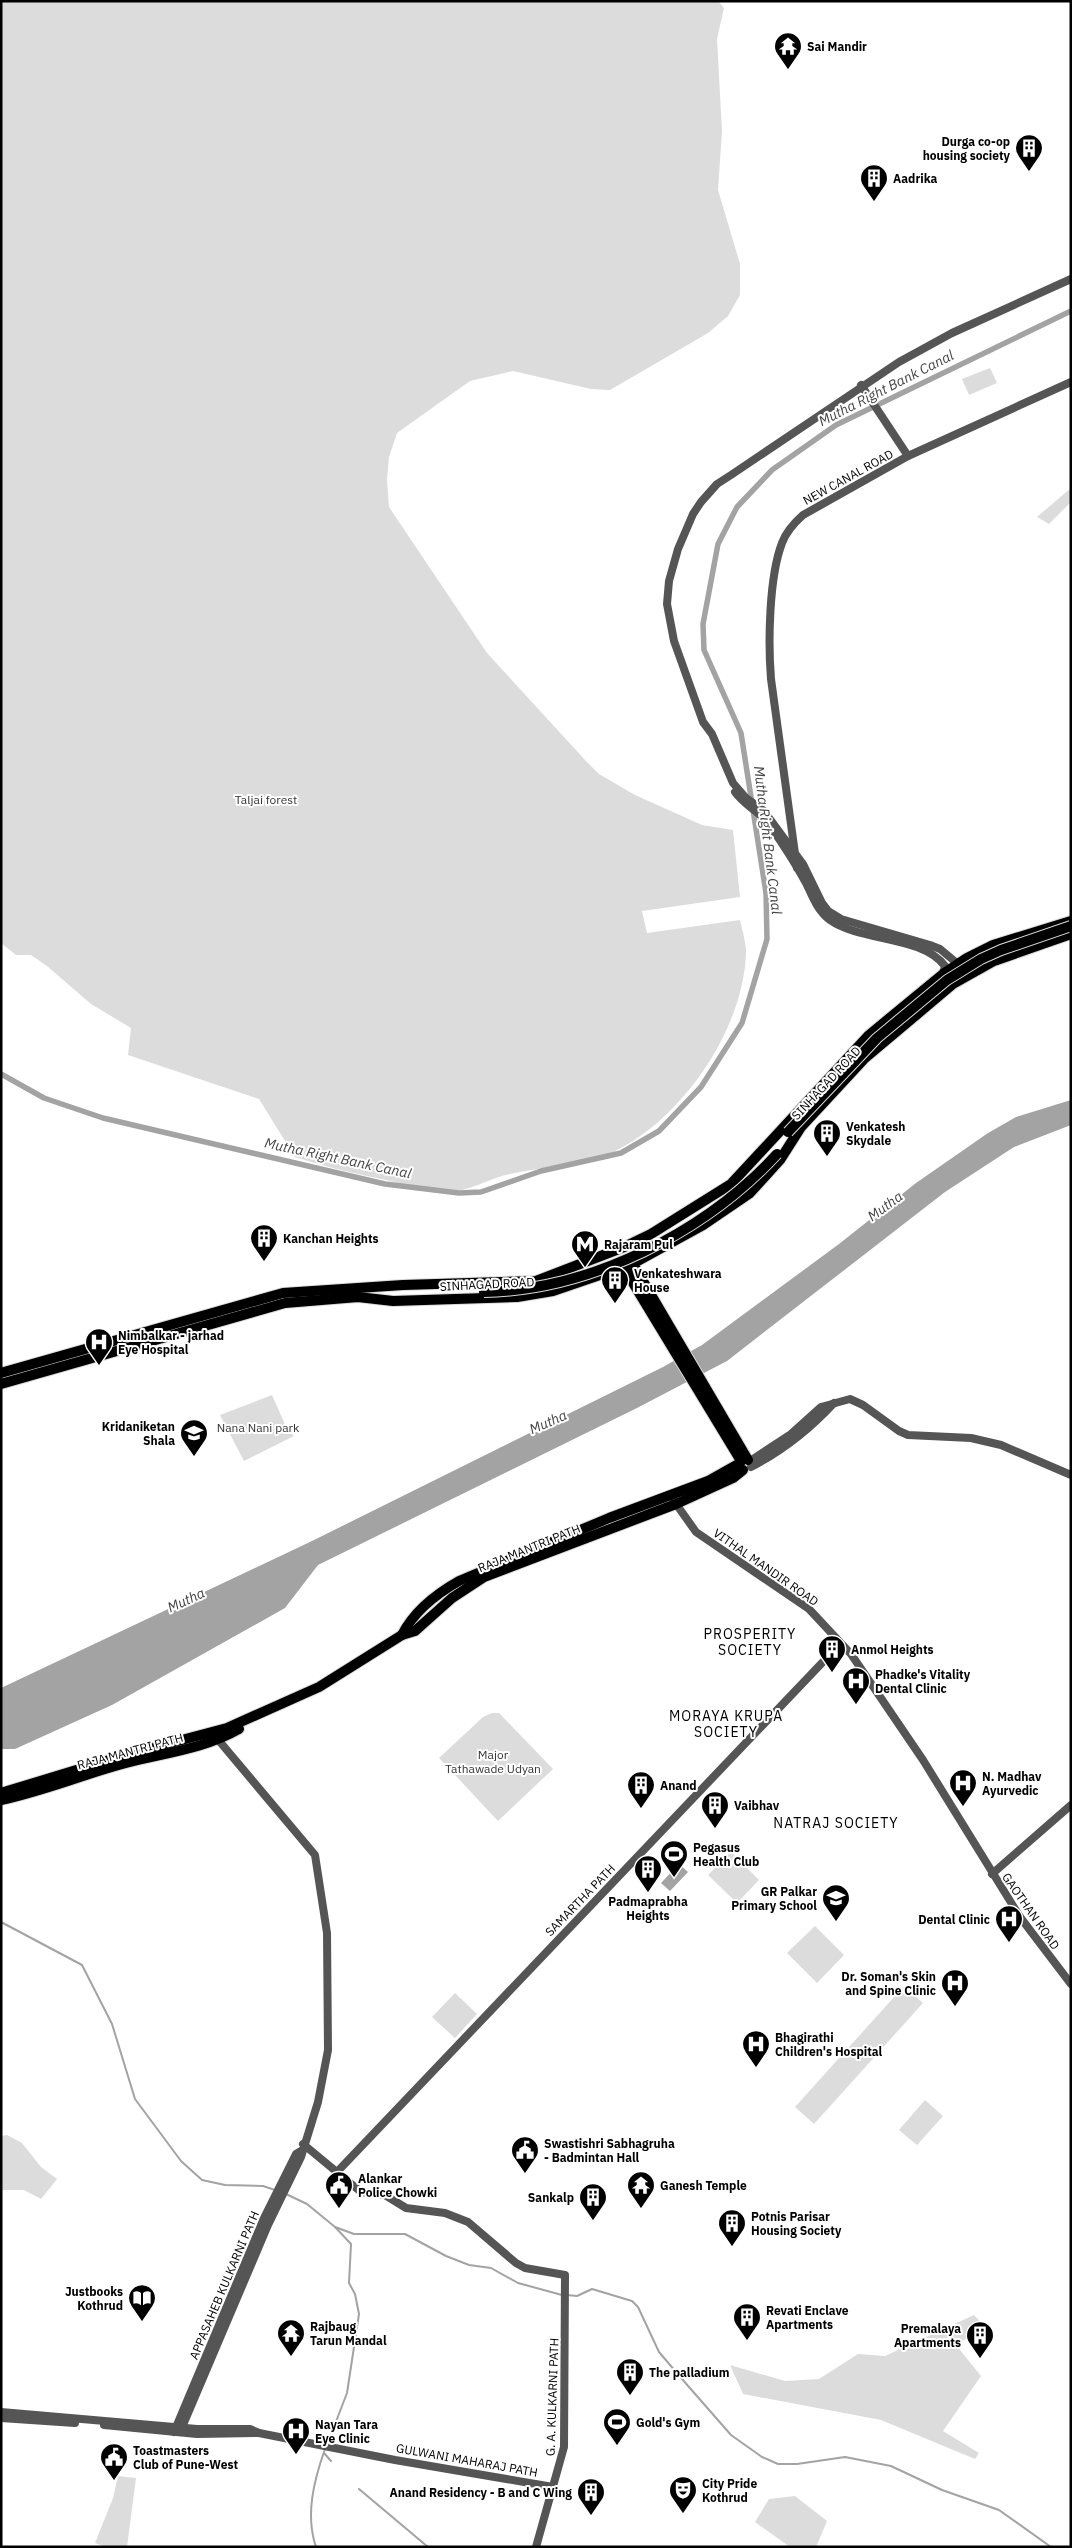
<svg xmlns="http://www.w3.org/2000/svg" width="1072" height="2548" font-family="'IBM Plex Sans',sans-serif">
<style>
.green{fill:#dcdcdc}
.water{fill:#a3a3a3}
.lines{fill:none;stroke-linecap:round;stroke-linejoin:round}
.stream{stroke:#a3a3a3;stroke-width:2}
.canal{stroke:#a3a3a3;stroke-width:5.5}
.major-casing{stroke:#dbdbdb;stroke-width:12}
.minor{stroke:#555;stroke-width:8}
.major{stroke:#000;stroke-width:10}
.major-bridge-casing{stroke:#dbdbdb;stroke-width:12;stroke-linecap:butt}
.major-bridge{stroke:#000;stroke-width:10}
.labels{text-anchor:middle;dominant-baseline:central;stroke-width:4;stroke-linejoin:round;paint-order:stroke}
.poi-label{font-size:12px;font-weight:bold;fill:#000;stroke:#fff;text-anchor:start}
.street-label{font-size:12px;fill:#000;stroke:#fff}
.park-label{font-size:12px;fill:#333;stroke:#fff}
.water-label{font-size:14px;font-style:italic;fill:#444;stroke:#fff}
.neighbourhood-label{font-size:14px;letter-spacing:1px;fill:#000;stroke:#fff}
</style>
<rect width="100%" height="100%" fill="#fff"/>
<g class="green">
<path d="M1,1H718L724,8L717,39L722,131L718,190L740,264V295L728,316L708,333L610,390L591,389L513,371L470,381L397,433L389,457L387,480L389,507L487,653L586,761L599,774L635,795L702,825L733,830L740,897L642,911L647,933L740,920C742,929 745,940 746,949C746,1027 682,1120 613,1152C584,1166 542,1167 510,1174C494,1177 470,1190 456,1191C434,1193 411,1186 390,1181C357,1174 326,1167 295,1157L259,1099L128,1055L131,1028L91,1004L47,966L31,955H16L1,943Z"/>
<polygon points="990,368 997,383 969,395 962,379"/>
<polygon points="1071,488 1071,502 1049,524 1037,517"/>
<polygon points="272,1395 287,1429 294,1436 244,1461 220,1415"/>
<polygon points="492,1713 499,1713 553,1769 498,1821 439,1758 483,1717"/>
<polygon points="731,1852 759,1880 737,1903 708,1875"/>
<polygon points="815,1926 844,1955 817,1983 787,1953"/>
<polygon points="904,1986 923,2003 814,2124 795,2107"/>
<polygon points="455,1993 477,2014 455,2038 432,2017"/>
<polygon points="925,2100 943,2116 917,2145 899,2130"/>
<polygon points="7,2135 22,2143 41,2167 57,2179 41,2199 24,2190 1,2190 1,2136"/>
<polygon points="974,2315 985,2327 956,2345 981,2376 943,2431 979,2453 975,2459 881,2420 743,2394 730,2365 785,2381 819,2379 858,2354 885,2356"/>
<polygon points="118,2476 136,2478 127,2547 106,2547 95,2543 113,2498"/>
<polygon points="795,2496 827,2521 816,2547 790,2547 755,2522 769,2499"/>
</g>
<g class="water">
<polygon points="1071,1100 1071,1125 1014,1147 945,1192 727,1361 637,1408 318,1565 285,1608 112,1705 15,1749 1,1749 1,1688 312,1541 663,1367 702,1345 839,1244 916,1183 988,1133 1016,1117"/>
<polygon points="679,1864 688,1872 670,1891 661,1883"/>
</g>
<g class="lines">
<g class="stream">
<polyline points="1,1922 82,1965 112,2024 135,2099 181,2161 202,2180 225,2185 263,2186 275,2190"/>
<polyline points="286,2194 307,2204 335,2227 354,2234 405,2234 446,2256 469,2265 491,2268 518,2283 562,2295"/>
<polyline points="567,2295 577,2296 592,2289 632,2301 638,2307 659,2352 682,2379 731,2435 762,2457 778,2464 797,2464 845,2457 891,2466 942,2490 999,2510 1051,2547"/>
<polyline points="327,2445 347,2393 359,2314 355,2294 349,2283 351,2244 335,2227"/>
<polyline points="324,2453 331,2461"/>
<polyline points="359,2489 428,2547"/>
<path d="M316,2547C305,2515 314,2480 325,2449"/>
</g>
<polyline class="canal" points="1,1074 44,1098 103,1118 385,1184 459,1193 481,1192 541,1171 621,1153 659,1131 701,1087 742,1023 767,939 766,893 741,733 704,650 703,624 718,544 737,507 772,470 836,425 1071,311"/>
<g class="major-casing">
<g id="major">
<polyline points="630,1259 748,1460"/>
<polyline points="621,1263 741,1461"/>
<polyline points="1,1373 283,1293 403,1285 536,1281 624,1247 651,1234 731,1184 869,1035 943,974 967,958 993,945 1071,921"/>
<polyline points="1,1384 285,1303 358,1297 393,1301 517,1297 553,1291 632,1264 703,1225 750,1193 780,1160 801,1127 864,1059 953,984 994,961 1071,934"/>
<path d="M402,1635C414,1611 436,1594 459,1581L609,1518L708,1481L740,1463"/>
<polyline points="1,1793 129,1754 227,1728 319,1687 402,1635 415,1631 452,1598 484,1577 676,1504 733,1478 743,1470"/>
<path d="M1,1800C44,1791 84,1774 126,1763C164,1753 204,1749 239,1729"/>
</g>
</g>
<g class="minor">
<polyline points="861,385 908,456"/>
<path d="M735,792C742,802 751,807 760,815C775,830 797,866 807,885C813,898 818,911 830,920C861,942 921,935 945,966L943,974"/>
<path d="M797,868L771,679C768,642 769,577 782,543C786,532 794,523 803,515L908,456L1071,382"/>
<polyline points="958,969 958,964 940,949 930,945 841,919 828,911 822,903 803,864 764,811 746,798 733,783 712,734 703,722 674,641 667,604 669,581 678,549 693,514 701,502 717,484 731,475 899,362 952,333 1071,279"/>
<polyline points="750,1461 791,1434 821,1407 850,1399 863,1405 899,1431 908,1435 971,1438 1001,1445 1071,1475"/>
<path d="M751,1467C784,1450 809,1430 834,1403"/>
<polyline points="674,1501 696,1532 809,1609 851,1654 923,1760 1020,1917 1071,1984"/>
<polyline points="992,1874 1071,1805"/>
<polyline points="303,2144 361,2192 385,2195 406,2208 445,2213 468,2222 516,2263 525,2268 565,2275 564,2447 536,2547"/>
<polyline points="337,2172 840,1644"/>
<polyline points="1,2412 197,2429 250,2429 259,2433 395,2460 553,2487"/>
<polyline points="1,2418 75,2423"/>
<polyline points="104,2425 197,2434 259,2433"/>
<polyline points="174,2432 264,2218 296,2154 301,2151"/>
<polyline points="180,2432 268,2225 301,2157 318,2102 328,2050 327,1933 315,1855 215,1736"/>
</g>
<use href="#major" class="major"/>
<g class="major-bridge-casing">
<g id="major-bridge">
<polyline points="788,1132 877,1038 947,980 981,959 1001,950 1071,926"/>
<path d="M484,1292C591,1290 705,1232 777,1154"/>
</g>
</g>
<use href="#major-bridge" class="major-bridge"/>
</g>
<defs>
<g id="temple-pin" transform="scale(1.4375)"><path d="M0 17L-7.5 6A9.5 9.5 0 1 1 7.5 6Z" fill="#000" stroke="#fff"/><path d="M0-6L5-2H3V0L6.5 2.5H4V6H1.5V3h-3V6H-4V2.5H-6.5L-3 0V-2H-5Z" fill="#fff"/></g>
<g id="building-pin" transform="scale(1.4375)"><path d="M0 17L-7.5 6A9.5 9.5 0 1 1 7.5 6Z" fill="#000" stroke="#fff"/><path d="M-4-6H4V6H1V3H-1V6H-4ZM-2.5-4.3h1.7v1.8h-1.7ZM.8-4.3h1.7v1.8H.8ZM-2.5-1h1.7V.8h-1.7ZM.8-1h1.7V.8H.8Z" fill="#fff"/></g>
<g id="metro-pin" transform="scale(1.4375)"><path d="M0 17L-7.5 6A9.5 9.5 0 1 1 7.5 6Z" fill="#000" stroke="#fff"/><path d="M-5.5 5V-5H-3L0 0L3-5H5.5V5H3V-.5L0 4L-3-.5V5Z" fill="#fff"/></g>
<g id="hospital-pin" transform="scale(1.4375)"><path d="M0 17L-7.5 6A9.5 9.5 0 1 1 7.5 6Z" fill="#000" stroke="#fff"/><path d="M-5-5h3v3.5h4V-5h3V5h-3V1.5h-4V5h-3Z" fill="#fff"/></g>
<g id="school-pin" transform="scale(1.4375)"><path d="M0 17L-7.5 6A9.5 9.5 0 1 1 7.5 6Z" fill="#000" stroke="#fff"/><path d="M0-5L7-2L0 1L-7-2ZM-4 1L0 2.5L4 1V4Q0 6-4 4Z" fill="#fff"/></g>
<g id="stadium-pin" transform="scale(1.4375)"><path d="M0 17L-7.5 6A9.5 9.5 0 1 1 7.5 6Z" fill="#000" stroke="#fff"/><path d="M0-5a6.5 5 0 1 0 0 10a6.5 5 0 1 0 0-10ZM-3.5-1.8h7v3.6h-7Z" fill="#fff"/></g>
<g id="civic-pin" transform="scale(1.4375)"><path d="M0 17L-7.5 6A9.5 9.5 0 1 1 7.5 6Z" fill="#000" stroke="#fff"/><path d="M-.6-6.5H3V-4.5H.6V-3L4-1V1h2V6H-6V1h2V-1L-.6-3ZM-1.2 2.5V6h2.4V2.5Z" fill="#fff"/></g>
<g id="library-pin" transform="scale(1.4375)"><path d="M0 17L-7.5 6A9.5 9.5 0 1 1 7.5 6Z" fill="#000" stroke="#fff"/><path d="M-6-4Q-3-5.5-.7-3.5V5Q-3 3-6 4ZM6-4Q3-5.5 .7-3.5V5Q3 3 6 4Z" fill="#fff"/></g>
<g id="theatre-pin" transform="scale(1.4375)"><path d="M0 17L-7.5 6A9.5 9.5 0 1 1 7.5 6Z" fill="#000" stroke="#fff"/><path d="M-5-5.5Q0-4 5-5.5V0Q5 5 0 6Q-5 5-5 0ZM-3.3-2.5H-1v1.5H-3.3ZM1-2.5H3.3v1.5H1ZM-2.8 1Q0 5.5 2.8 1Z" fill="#fff"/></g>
</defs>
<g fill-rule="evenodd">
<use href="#temple-pin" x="788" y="46"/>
<use href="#building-pin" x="1029" y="148"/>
<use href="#building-pin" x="874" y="178"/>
<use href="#building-pin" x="827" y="1133"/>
<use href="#building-pin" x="264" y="1238"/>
<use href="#metro-pin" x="585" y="1244"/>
<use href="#building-pin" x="615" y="1280"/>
<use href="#hospital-pin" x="99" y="1342"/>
<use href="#school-pin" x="194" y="1433"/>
<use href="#building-pin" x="832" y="1649"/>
<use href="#hospital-pin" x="856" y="1681"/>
<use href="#hospital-pin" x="963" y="1783"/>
<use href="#building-pin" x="641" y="1785"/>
<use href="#building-pin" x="715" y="1805"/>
<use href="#stadium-pin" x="674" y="1854"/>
<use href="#building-pin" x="648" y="1869"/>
<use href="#school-pin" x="836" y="1898"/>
<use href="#hospital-pin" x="1009" y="1919"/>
<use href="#hospital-pin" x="955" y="1983"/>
<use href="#hospital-pin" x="756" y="2044"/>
<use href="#civic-pin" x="525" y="2150"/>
<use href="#civic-pin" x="339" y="2185"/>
<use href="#temple-pin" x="641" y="2185"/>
<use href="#building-pin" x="593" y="2197"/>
<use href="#building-pin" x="732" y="2223"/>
<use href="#library-pin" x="142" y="2298"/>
<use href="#building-pin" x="747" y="2317"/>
<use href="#temple-pin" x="291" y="2333"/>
<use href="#building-pin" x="980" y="2335"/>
<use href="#building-pin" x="630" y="2372"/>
<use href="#stadium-pin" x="617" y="2422"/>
<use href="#hospital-pin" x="296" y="2431"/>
<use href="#civic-pin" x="114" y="2457"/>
<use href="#theatre-pin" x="683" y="2490"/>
<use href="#building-pin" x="591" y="2492"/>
</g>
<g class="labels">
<g class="poi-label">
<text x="807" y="46">Sai Mandir</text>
<text x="1010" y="141" text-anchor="end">Durga co-op<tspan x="1010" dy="14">housing society</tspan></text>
<text x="893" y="178">Aadrika</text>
<text x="846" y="1126">Venkatesh<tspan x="846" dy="14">Skydale</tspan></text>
<text x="283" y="1238">Kanchan Heights</text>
<text x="604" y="1244">Rajaram Pul</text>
<text x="634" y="1273">Venkateshwara<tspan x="634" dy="14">House</tspan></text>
<text x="118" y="1335">Nimbalkar - jarhad<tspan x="118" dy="14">Eye Hospital</tspan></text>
<text x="175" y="1426" text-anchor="end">Kridaniketan<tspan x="175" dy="14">Shala</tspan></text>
<text x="851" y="1649">Anmol Heights</text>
<text x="875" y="1674">Phadke's Vitality<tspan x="875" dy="14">Dental Clinic</tspan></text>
<text x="982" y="1776">N. Madhav<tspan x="982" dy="14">Ayurvedic</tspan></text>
<text x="660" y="1785">Anand</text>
<text x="734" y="1805">Vaibhav</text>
<text x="693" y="1847">Pegasus<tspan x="693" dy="14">Health Club</tspan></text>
<text x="817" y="1891" text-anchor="end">GR Palkar<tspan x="817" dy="14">Primary School</tspan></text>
<text x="648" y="1901" text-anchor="middle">Padmaprabha<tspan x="648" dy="14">Heights</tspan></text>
<text x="990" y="1919" text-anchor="end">Dental Clinic</text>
<text x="936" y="1976" text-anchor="end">Dr. Soman's Skin<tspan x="936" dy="14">and Spine Clinic</tspan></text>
<text x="775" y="2037">Bhagirathi<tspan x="775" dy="14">Children's Hospital</tspan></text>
<text x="544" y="2143">Swastishri Sabhagruha<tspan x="544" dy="14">- Badmintan Hall</tspan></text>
<text x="358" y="2178">Alankar<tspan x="358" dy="14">Police Chowki</tspan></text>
<text x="660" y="2185">Ganesh Temple</text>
<text x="574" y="2197" text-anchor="end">Sankalp</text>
<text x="751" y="2216">Potnis Parisar<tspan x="751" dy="14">Housing Society</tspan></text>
<text x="123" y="2291" text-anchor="end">Justbooks<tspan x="123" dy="14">Kothrud</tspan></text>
<text x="766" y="2310">Revati Enclave<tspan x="766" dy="14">Apartments</tspan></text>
<text x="310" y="2326">Rajbaug<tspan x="310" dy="14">Tarun Mandal</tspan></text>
<text x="961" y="2328" text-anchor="end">Premalaya<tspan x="961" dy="14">Apartments</tspan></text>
<text x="649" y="2372">The palladium</text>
<text x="636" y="2422">Gold's Gym</text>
<text x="315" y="2424">Nayan Tara<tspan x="315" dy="14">Eye Clinic</tspan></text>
<text x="133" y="2450">Toastmasters<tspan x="133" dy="14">Club of Pune-West</tspan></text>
<text x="702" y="2483">City Pride<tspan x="702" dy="14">Kothrud</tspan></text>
<text x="572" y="2492" text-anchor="end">Anand Residency - B and C Wing</text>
</g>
<g class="street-label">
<text transform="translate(848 477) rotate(-29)">NEW CANAL ROAD</text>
<text transform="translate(826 1083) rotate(-47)">SINHAGAD ROAD</text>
<text transform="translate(487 1284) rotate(-3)">SINHAGAD ROAD</text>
<text transform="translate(529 1548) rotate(-22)">RAJA MANTRI PATH</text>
<text transform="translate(766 1567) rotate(35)">VITHAL MANDIR ROAD</text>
<text transform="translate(130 1751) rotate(-15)">RAJA MANTRI PATH</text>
<text transform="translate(580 1900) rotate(-46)">SAMARTHA PATH</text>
<text transform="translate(1031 1911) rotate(55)">GAOTHAN ROAD</text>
<text transform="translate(224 2285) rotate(-67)">APPASAHEB KULKARNI PATH</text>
<text transform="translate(552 2397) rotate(-88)">G. A. KULKARNI PATH</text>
<text transform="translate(467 2460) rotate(10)">GULWANI MAHARAJ PATH</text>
</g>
<g class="park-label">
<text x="266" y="799">Taljai forest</text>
<text x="258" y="1427">Nana Nani park</text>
<text x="493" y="1754">Major<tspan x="493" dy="14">Tathawade Udyan</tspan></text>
</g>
<g class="water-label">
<text transform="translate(886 388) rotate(-27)">Mutha Right Bank Canal</text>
<text transform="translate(768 840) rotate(83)">Mutha Right Bank Canal</text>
<text transform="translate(338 1158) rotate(12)">Mutha Right Bank Canal</text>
<text transform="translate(885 1206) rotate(-36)">Mutha</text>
<text transform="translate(548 1422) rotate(-24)">Mutha</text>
<text transform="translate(186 1600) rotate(-25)">Mutha</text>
</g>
<g class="neighbourhood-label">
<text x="750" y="1634">PROSPERITY<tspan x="750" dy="16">SOCIETY</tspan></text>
<text x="726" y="1716">MORAYA KRUPA<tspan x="726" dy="16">SOCIETY</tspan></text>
<text x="836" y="1823">NATRAJ SOCIETY</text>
</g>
</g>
<rect width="1072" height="2548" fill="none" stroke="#000000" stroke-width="5"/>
</svg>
